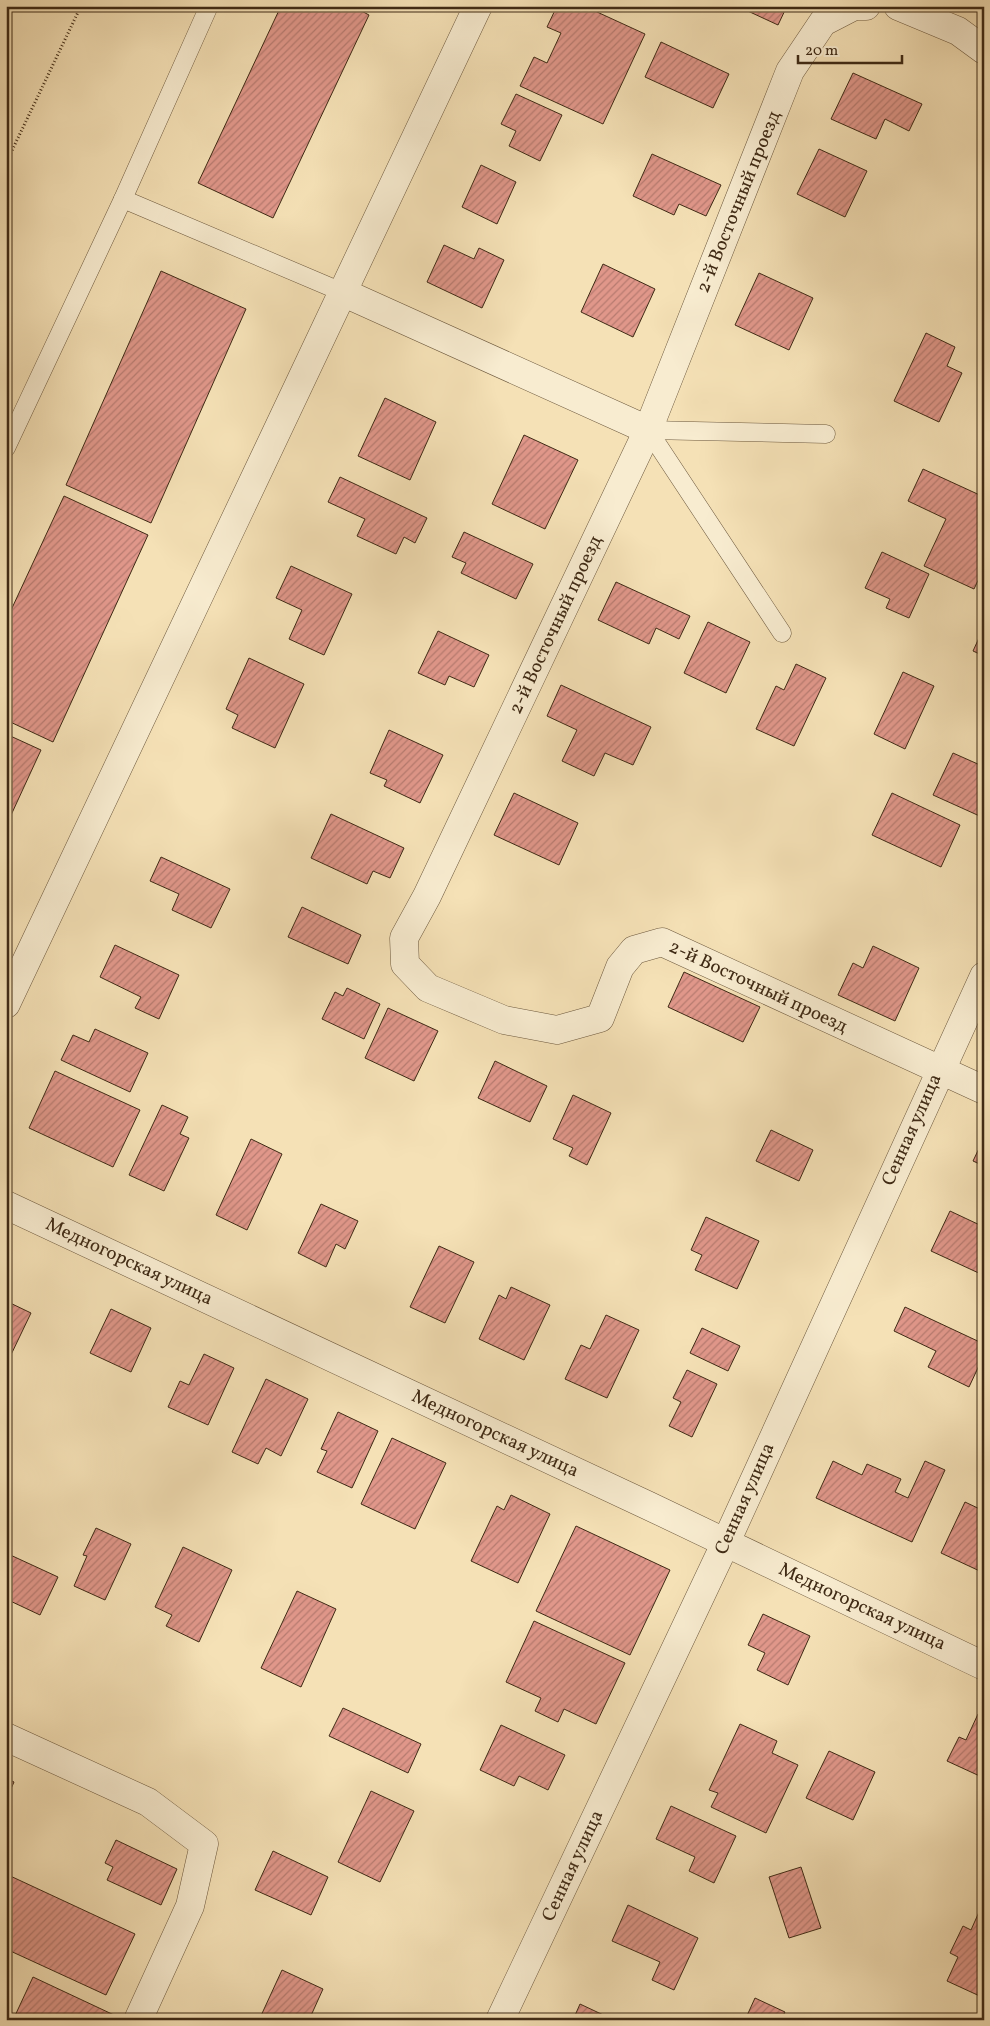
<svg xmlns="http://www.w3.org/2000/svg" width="990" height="2026" font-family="Vollkorn,serif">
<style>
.building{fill:url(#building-hatch);stroke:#3f2a15}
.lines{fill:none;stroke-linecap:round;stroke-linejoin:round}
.lane-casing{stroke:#6c583d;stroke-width:19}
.street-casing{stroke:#6c583d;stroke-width:29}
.path{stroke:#3f2a15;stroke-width:3;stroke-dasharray:1 2.5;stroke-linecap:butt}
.lane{stroke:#f8ecd0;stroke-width:18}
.street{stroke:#f8ecd0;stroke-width:28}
.labels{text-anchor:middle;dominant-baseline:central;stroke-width:4;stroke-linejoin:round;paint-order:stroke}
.street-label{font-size:19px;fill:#3f2a15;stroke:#f8ecd0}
</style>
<defs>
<pattern id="building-hatch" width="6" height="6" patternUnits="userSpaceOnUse" patternTransform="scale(1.25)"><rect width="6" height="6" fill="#e0978a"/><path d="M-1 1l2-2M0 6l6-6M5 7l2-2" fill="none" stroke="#b77b70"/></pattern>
</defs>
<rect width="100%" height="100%" fill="#f5e1b6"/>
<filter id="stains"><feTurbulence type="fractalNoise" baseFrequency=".004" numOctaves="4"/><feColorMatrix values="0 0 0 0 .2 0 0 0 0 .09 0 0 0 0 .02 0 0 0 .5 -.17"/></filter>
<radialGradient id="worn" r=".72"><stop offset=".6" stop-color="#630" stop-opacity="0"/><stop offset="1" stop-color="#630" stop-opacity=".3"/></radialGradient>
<g class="building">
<polygon points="281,6 352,6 369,15 273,218 198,183"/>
<polygon points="557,6 584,6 645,34 603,124 520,86 534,57 547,63 561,33 547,27"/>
<polygon points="737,6 787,6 778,25"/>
<polygon points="661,42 729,74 713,108 645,77"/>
<polygon points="853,73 922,104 909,131 885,119 876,139 831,119"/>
<polygon points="516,94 562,115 540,161 509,146 516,131 501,124"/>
<polygon points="819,149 867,171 845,217 797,194"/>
<polygon points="652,154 721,185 706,216 679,204 674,215 633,196"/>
<polygon points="481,165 516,182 497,224 462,207"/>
<polygon points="444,245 474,259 479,248 504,260 482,308 427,282"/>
<polygon points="603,264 655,289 633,337 581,312"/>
<polygon points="161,271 246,309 151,523 66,485"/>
<polygon points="759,273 813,298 789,350 735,325"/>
<polygon points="926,333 955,347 947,366 962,373 939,422 894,401"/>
<polygon points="385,398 436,422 410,480 358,456"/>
<polygon points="524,435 578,460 545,529 492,504"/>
<polygon points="923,469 984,497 984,568 974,589 924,566 946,519 908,501"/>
<polygon points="340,477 427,518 415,543 404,537 396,554 357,536 365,519 328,502"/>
<polygon points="64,496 148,535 53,742 6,720 6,621"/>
<polygon points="464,532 533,564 516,599 461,573 466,563 452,557"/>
<polygon points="882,552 929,574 909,618 886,608 890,599 865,588"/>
<polygon points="291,566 352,594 324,655 289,639 302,610 276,598"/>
<polygon points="984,580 984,594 979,591"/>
<polygon points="616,582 690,616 679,639 656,628 649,644 598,620"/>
<polygon points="708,622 750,642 726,693 684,673"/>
<polygon points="984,627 984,656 973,651"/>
<polygon points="438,631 489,655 474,687 449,676 445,685 418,673"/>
<polygon points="249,658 304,684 275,748 232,728 238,715 226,709"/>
<polygon points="796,664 826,678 794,746 756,729 776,686 784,690"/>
<polygon points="903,672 934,686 905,749 874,734"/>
<polygon points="561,685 651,727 633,765 605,753 594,776 562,761 577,730 547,716"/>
<polygon points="389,730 443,755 420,803 384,786 387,780 370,773"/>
<polygon points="6,734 41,750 6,826"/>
<polygon points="953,753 980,765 984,758 984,818 933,795"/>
<polygon points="514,793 578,823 559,865 494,835"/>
<polygon points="892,793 960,825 941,867 872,835"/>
<polygon points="331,814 404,848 390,878 373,871 367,884 311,858"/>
<polygon points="161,857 230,889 211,928 172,910 179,894 150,881"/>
<polygon points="302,907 361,935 348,964 288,937"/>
<polygon points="115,945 179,975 159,1019 135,1008 141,997 100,977"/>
<polygon points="873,946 919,968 895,1021 838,995 853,963 863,968"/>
<polygon points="684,972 760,1007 743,1042 668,1007"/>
<polygon points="347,988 380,1004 364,1039 322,1019 335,992 343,996"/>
<polygon points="388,1008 438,1031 414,1081 365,1058"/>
<polygon points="95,1029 148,1053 130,1092 61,1060 73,1035 89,1042"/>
<polygon points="495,1061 547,1086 530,1122 478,1098"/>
<polygon points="55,1071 140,1110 113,1167 29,1128"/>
<polygon points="573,1095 611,1113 587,1165 569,1156 573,1148 553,1139"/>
<polygon points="162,1105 188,1117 180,1134 189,1138 164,1191 129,1175"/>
<polygon points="771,1130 813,1150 799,1181 756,1161"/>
<polygon points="984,1138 984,1166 973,1161"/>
<polygon points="251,1139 282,1154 247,1230 216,1215"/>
<polygon points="321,1204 358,1221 345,1249 336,1244 326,1267 298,1253"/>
<polygon points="950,1211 984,1227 984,1241 981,1246 984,1248 983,1275 931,1251"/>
<polygon points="706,1217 759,1241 737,1289 695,1270 702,1255 691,1250"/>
<polygon points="439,1246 474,1262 445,1323 410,1307"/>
<polygon points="511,1287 550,1305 524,1360 479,1339 499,1295 506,1299"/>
<polygon points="6,1301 31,1313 8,1361 6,1361"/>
<polygon points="905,1307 984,1344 984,1355 969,1387 928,1367 936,1351 894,1331"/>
<polygon points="111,1309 151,1328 131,1372 90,1353"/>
<polygon points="606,1315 639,1330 607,1398 565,1379 581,1345 590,1349"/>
<polygon points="702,1328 740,1346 728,1371 690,1353"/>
<polygon points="204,1354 234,1368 208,1425 168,1407 180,1381 189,1385"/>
<polygon points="687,1370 717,1384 692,1437 669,1426 681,1402 673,1398"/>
<polygon points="266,1379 308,1399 281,1456 266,1448 258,1464 232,1452"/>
<polygon points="338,1412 378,1431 352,1488 317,1472 327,1451 321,1449"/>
<polygon points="392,1438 446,1463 415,1529 361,1504"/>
<polygon points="833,1461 862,1475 867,1464 901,1479 895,1492 908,1498 925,1461 945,1470 912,1542 816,1498"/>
<polygon points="511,1495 550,1514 518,1583 471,1561 497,1506 504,1510"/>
<polygon points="965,1502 984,1511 984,1573 941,1553"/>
<polygon points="576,1526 670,1570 630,1655 536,1611"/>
<polygon points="96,1528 131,1544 105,1600 74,1586 87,1556 83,1555"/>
<polygon points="183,1547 232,1570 199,1642 166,1626 172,1615 155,1607"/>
<polygon points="6,1553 58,1577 40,1615 6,1599"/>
<polygon points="297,1591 336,1609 301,1687 261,1668"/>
<polygon points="763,1614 810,1636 788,1685 757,1670 765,1653 748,1645"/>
<polygon points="534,1621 625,1663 596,1724 564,1709 558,1722 535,1711 541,1698 506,1682"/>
<polygon points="343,1708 421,1744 408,1773 329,1736"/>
<polygon points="978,1714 984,1717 984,1778 947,1761 959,1737 966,1740"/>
<polygon points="740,1724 777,1741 772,1753 798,1765 766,1833 711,1807 718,1793 709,1790"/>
<polygon points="501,1725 565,1755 548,1790 519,1776 514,1786 480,1770"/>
<polygon points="829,1751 875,1772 853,1820 806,1798"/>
<polygon points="6,1778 14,1782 6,1800"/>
<polygon points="371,1791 414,1811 380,1882 338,1862"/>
<polygon points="671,1806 736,1836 714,1883 689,1871 695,1857 656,1839"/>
<polygon points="116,1840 177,1869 161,1905 107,1880 113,1867 105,1863"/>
<polygon points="273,1851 328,1877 311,1915 255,1890"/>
<polygon points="801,1867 821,1928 789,1938 769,1877"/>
<polygon points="6,1874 135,1934 106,1995 6,1949"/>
<polygon points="628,1905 698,1938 674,1990 652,1980 660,1962 612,1941"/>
<polygon points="979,1912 984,1914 984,1998 947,1981 958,1957 950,1953 963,1926 971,1930"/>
<polygon points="282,1970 323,1989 309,2020 259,2020"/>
<polygon points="33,1977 114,2015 111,2020 13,2020"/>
<polygon points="755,1998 785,2012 781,2020 745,2020"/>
<polygon points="580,2004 614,2020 573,2020"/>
</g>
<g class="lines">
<g class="lane-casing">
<g id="lane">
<polyline points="123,199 342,292"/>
<polyline points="648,430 782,633"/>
<polyline points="648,430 826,434"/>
<polyline points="6,448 123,199 209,6"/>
</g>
</g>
<g class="street-casing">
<g id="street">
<polyline points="866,6 854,6 823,22 790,71 648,430 427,896 404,938 405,964 428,988 504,1020 557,1030 600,1018 620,967 634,950 662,942 984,1090"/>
<polyline points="898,6 958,31 984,50"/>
<polyline points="342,292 648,430"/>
<polyline points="6,1004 478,6"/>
<polyline points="6,1205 649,1506 984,1666"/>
<polyline points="6,1737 148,1802 204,1844 190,1906 138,2020"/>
<polyline points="500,2020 726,1542 984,976"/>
</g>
</g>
<polyline class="path" points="6,163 81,6"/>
<use href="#lane" class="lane"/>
<use href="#street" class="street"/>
</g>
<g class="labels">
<g class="street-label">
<text transform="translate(739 202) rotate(-68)">2-й Восточный проезд</text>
<text transform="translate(556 625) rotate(-65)">2-й Восточный проезд</text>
<text transform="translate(758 987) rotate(25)">2-й Восточный проезд</text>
<text transform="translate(912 1130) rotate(-66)">Сенная улица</text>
<text transform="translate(129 1262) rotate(25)">Медногорская улица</text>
<text transform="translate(495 1434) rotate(25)">Медногорская улица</text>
<text transform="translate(745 1499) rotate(-66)">Сенная улица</text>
<text transform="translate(862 1607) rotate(25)">Медногорская улица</text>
<text transform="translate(573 1866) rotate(-65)">Сенная улица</text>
</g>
</g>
<rect width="990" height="2026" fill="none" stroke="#f5e1b6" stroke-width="25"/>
<rect x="8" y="8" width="975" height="2011" fill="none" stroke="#3f2a15" stroke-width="2.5"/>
<rect x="12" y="12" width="965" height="2001" fill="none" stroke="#3f2a15"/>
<path d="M798 55v8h104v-8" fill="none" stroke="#3f2a15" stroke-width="2.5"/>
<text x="805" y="55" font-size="15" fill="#3f2a15" stroke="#f8ecd0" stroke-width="4" paint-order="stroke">20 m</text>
<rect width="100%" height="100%" filter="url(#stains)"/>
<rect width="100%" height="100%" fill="url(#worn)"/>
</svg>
